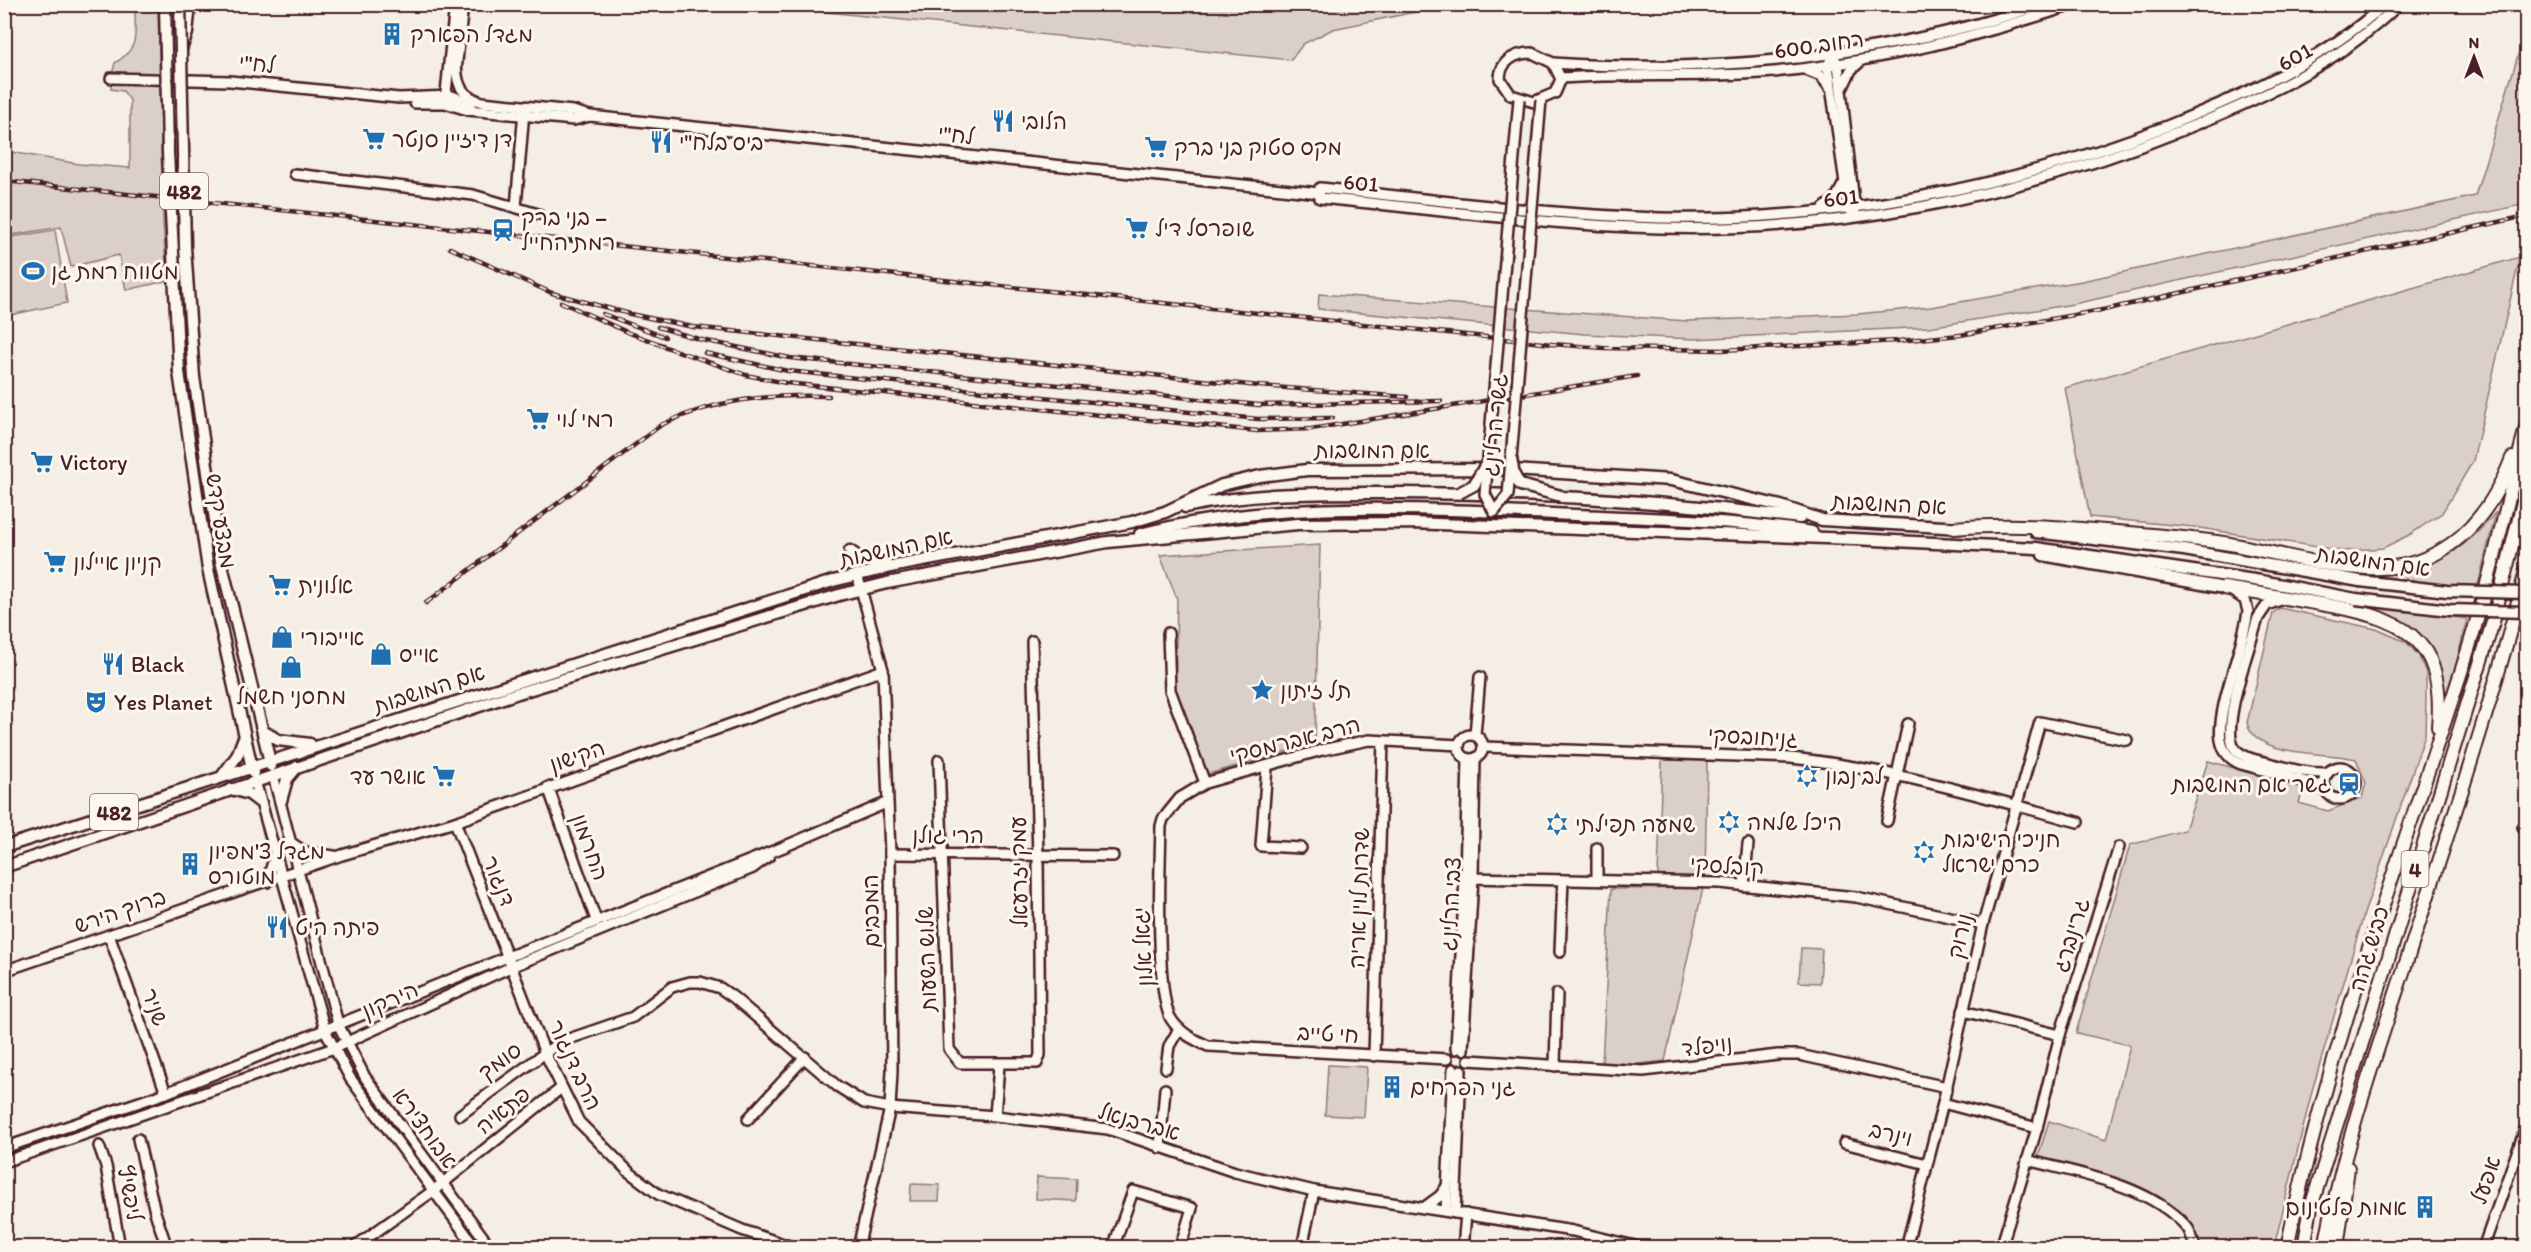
<svg xmlns="http://www.w3.org/2000/svg" width="2531" height="1252" font-family="Itim,'Playpen Sans Hebrew',sans-serif">
<style>
.green{fill:#dbd0c9;stroke:#92787a;stroke-width:1.5}
.lines{fill:none;stroke-linecap:round;stroke-linejoin:round}
.minor-casing{stroke:#4a1f2b;stroke-width:14}
.major-casing{stroke:#4a1f2b;stroke-width:15}
.highway-casing{stroke:#4a1f2b;stroke-width:16}
.minor{stroke:#fbf7ec;stroke-width:9}
.major{stroke:#fbf7ec;stroke-width:10}
.highway{stroke:#fbf7ec;stroke-width:12}
.rail-casing{stroke:#4a1f2b;stroke-width:4.5}
.rail{stroke:#fbf7ec;stroke-width:2;stroke-dasharray:7;stroke-linecap:butt}
.minor-bridge-casing{stroke:#4a1f2b;stroke-width:14;stroke-linecap:butt}
.major-bridge-casing{stroke:#4a1f2b;stroke-width:15;stroke-linecap:butt}
.minor-bridge{stroke:#fbf7ec;stroke-width:9}
.major-bridge{stroke:#fbf7ec;stroke-width:10}
.labels{text-anchor:middle;dominant-baseline:central;stroke-width:6;stroke-linejoin:round;paint-order:stroke}
.shield{fill:#fbf7ec;stroke:#7f6065;stroke-width:1.5}
.shield-label{font-size:21px;font-weight:bold;fill:#4a1f2b}
.poi-label{font-size:22px;fill:#4a1f2b;stroke:#fbf7ec;text-anchor:start}
.street-label{font-size:22px;fill:#4a1f2b;stroke:#fbf7ec}
</style>
<rect width="100%" height="100%" fill="#f4eee4"/>
<filter id="ink" filterUnits="userSpaceOnUse"><feTurbulence type="fractalNoise" baseFrequency=".0167" numOctaves="2"/><feDisplacementMap in="SourceGraphic" scale="12" xChannelSelector="R" yChannelSelector="G"/><feConvolveMatrix kernelMatrix="1 2 1 2 8 2 1 2 1" color-interpolation-filters="sRGB"/></filter>
<g filter="url(#ink)">
<g class="green">
<path d="M135,5H158L163,223L167,281L126,290L119,255L71,267L61,227L5,236V151L79,164L130,168V100L123,91L111,89V78L115,63C142,47 134,33 135,5Z"/>
<polygon points="758,5 1449,5 1333,29 1303,44 1291,60"/>
<polygon points="2526,29 2526,204 2074,304 1929,327 1694,339 1585,334 1318,309 1319,294 1687,321 1857,314 1931,307 2082,281 2475,196"/>
<polygon points="55,230 67,303 5,316 5,238"/>
<polygon points="2520,257 2473,461 2442,513 2409,535 2383,548 2342,551 2194,527 2090,517 2065,388"/>
<path d="M2496,512L2477,589L2349,575L2354,569C2422,570 2450,567 2496,512Z"/>
<polygon points="1320,545 1315,741 1292,750 1205,775 1175,699 1177,599 1160,555"/>
<path d="M2372,605L2467,619L2447,702L2441,699C2430,645 2428,626 2369,612Z"/>
<path d="M2280,608L2376,629L2406,642L2419,656L2426,673V696L2425,735L2364,914L2312,1091L2274,1247H2199C2196,1236 2193,1223 2184,1214C2159,1190 2075,1169 2038,1157L2049,1121L2106,1140L2130,1045L2076,1033L2130,845L2185,830L2208,761L2304,787L2299,803L2328,811L2362,798L2366,783L2356,759C2326,751 2258,759 2247,723L2273,613Z"/>
<polygon points="1662,760 1707,761 1705,878 1658,876"/>
<polygon points="1703,888 1665,1061 1630,1065 1602,1065 1611,889"/>
<polygon points="1801,948 1822,949 1820,983 1799,982"/>
<polygon points="1328,1065 1367,1067 1364,1117 1325,1115"/>
<polygon points="1037,1177 1077,1179 1076,1201 1036,1199"/>
<polygon points="911,1184 940,1185 939,1201 910,1201"/>
</g>
<g class="lines">
<g class="minor-casing">
<g id="minor">
<path d="M1532,53L1553,63L1561,79L1555,93L1534,102L1511,95L1500,79C1500,61 1515,53 1532,53Z"/>
<polyline points="1835,59 1838,64 1855,211"/>
<polyline points="1830,61 1828,66 1849,210"/>
<path d="M1553,63C1719,74 1885,57 2044,4"/>
<path d="M456,65C457,86 462,96 482,102L573,111L590,116L1319,193"/>
<polyline points="1806,70 1821,76 1830,88"/>
<polyline points="456,71 463,4"/>
<polyline points="111,78 230,81 399,98 452,96 471,104"/>
<path d="M1561,78C1627,73 1694,78 1761,73C1868,65 1974,38 2075,4"/>
<polyline points="1843,87 1851,70 1862,60"/>
<polyline points="448,100 446,93 455,4"/>
<polyline points="415,103 445,103 468,110 574,120 590,116"/>
<polyline points="295,174 473,195 538,214"/>
<path d="M1319,193L1320,198C1433,209 1546,225 1659,228C1837,233 2015,197 2180,131C2260,99 2337,65 2399,4"/>
<path d="M1319,193L1320,188C1433,199 1546,215 1660,218C1832,222 2007,189 2167,126C2246,94 2321,62 2385,4"/>
<polyline points="516,207 524,111"/>
<polyline points="1824,208 1835,200 1843,185"/>
<polyline points="857,574 883,670 890,854 892,1071 890,1108 858,1248"/>
<path d="M2232,591L2245,600L2248,611C2244,646 2216,709 2221,740C2223,752 2231,760 2241,764L2325,787"/>
<path d="M2283,599L2267,605L2258,618C2251,644 2219,729 2235,749C2244,759 2261,761 2273,764C2291,769 2309,774 2328,773"/>
<polyline points="1168,633 1170,690 1205,783"/>
<circle cx="1471" cy="747" r="12"/>
<polyline points="1475,735 1480,677"/>
<path d="M1484,747L1791,758C1889,768 1983,797 2078,822"/>
<polyline points="939,760 949,1049 960,1063 1037,1063 1040,1055 1038,856 1032,641"/>
<polyline points="1267,767 1261,846 1301,848"/>
<circle cx="2340" cy="783" r="16"/>
<polyline points="273,775 338,1024 365,1077 491,1248"/>
<polyline points="255,781 325,1030 350,1078 476,1248"/>
<polyline points="548,787 596,920"/>
<polyline points="1887,821 1908,724"/>
<polyline points="455,822 545,1053 579,1122 629,1172 658,1194 742,1230 795,1248"/>
<polyline points="2523,827 2526,829"/>
<polyline points="290,842 305,852 334,856"/>
<polyline points="890,854 1113,856"/>
<polyline points="1465,878 1720,883 1856,897 1983,924"/>
<polyline points="1597,880 1597,848"/>
<polyline points="267,882 275,855"/>
<polyline points="1744,886 1748,844"/>
<polyline points="109,935 166,1093"/>
<polyline points="1560,952 1563,880"/>
<polyline points="4,971 342,855 455,822 883,670"/>
<polyline points="1963,1011 2060,1035"/>
<polyline points="1456,1049 1465,878 1468,759"/>
<polyline points="1463,1050 1473,878 1475,759"/>
<polyline points="1374,1056 1383,741"/>
<path d="M1447,1059L1208,1046C1193,1039 1180,1033 1171,1019C1155,992 1160,863 1161,826L1163,819L1180,798L1205,783L1322,750L1369,740L1459,745"/>
<polyline points="1469,1060 1643,1071 1778,1055 1799,1055 1947,1087"/>
<polyline points="1555,1066 1557,994"/>
<polyline points="1166,1068 1169,1046 1179,1029"/>
<polyline points="1943,1103 2037,1128 2001,1248"/>
<polyline points="460,1115 560,1042 633,1017 672,987 690,982 700,982 720,988 733,997 837,1086 864,1103 890,1108 995,1116 1108,1129 1235,1172 1314,1191 1573,1231 1643,1248"/>
<polyline points="995,1116 999,1065"/>
<polyline points="748,1119 805,1057"/>
<polyline points="2037,1128 2060,1035 2119,847"/>
<polyline points="138,1139 155,1212 167,1248"/>
<polyline points="1844,1143 1927,1164"/>
<polyline points="99,1146 106,1166 120,1248"/>
<polyline points="4,1148 166,1093 781,848 886,803"/>
<polyline points="1160,1148 1165,1089"/>
<path d="M2027,1160C2080,1174 2147,1184 2186,1226C2191,1231 2193,1241 2195,1248"/>
<polyline points="4,1162 334,1048 513,966 753,868 769,856"/>
<polyline points="1425,1207 1440,1196 1447,1186"/>
<polyline points="1446,1211 1453,1069"/>
<polyline points="1455,1213 1461,1070"/>
<polyline points="11,1247 11,1248"/>
<polyline points="216,1248 238,1248"/>
<polyline points="353,1248 433,1191 560,1089"/>
<polyline points="1113,1248 1133,1191 1192,1208 1180,1248"/>
<polyline points="1302,1248 1314,1191"/>
<polyline points="1463,1248 1466,1214"/>
<polyline points="1906,1248 1943,1103 1983,924 2040,722 2127,740"/>
<polyline points="2483,1248 2526,1127"/>
</g>
</g>
<g class="major-casing">
<g id="major">
<polyline points="181,49 187,33 190,4"/>
<polyline points="179,372 208,569 253,773"/>
<polyline points="194,377 221,561 271,766"/>
<path d="M1185,507C1257,491 1329,493 1402,493C1536,493 1668,501 1800,518"/>
<polyline points="2036,532 2184,550 2360,581"/>
<path d="M1140,534C1275,499 1415,509 1553,514C1639,518 1727,519 1812,532"/>
<polyline points="850,551 862,560 887,565"/>
<polyline points="2043,555 2224,588"/>
<polyline points="263,731 278,740 310,744"/>
<polyline points="223,775 237,756 243,740"/>
<polyline points="232,789 249,794 261,803"/>
<polyline points="281,801 287,779 297,767"/>
<polyline points="4,847 833,581 896,566 1132,522 1165,512 1222,485 1260,476 1307,470 1498,469 1671,480 1781,506 1822,520 1961,528"/>
<polyline points="4,867 518,693 839,595 887,583 1108,542 1298,524 1410,523 1854,539 2036,548 2261,581 2356,599"/>
</g>
</g>
<g class="highway-casing">
<g id="highway">
<path d="M1954,528C2009,523 2062,527 2117,532C2155,535 2193,538 2230,544C2281,553 2353,577 2405,565C2460,552 2493,508 2512,458"/>
<path d="M2224,588C2256,593 2288,598 2320,604C2400,617 2446,635 2438,727"/>
<path d="M2287,1248C2327,1050 2399,863 2461,672C2487,592 2506,509 2526,427"/>
<polyline points="2304,1248 2311,1207 2493,622 2526,490"/>
<path d="M2325,1248C2342,1150 2375,1057 2406,963C2448,833 2492,704 2526,571"/>
<polyline points="2337,1248 2348,1168"/>
</g>
</g>
<use href="#minor" class="minor"/>
<use href="#major" class="major"/>
<use href="#highway" class="highway"/>
<g class="rail-casing">
<g id="rail">
<polyline points="4,181 1552,344 1604,348 1721,350 1898,341 1960,335 2108,309 2526,216"/>
<polyline points="450,248 552,293 630,314 693,327 1259,386 1407,397"/>
<polyline points="561,302 629,333 663,345"/>
<polyline points="603,314 665,337"/>
<polyline points="658,327 702,340 790,358 1259,405 1441,401"/>
<polyline points="657,344 746,375 786,383 1257,431 1311,429 1637,376"/>
<polyline points="705,353 788,371 1258,419 1333,418"/>
<path d="M426,603L661,425C715,399 770,394 829,396"/>
</g>
</g>
<use href="#rail" class="rail"/>
<g class="minor-bridge-casing">
<polyline id="minor-bridge" points="1519,99 1485,494 1494,512 1508,495 1541,100"/>
</g>
<g class="major-bridge-casing">
<g id="major-bridge">
<polyline points="165,4 168,153 179,372"/>
<polyline points="180,4 185,247 194,377"/>
<polyline points="1511,458 1514,475 1520,485 1561,496"/>
<polyline points="1459,493 1474,485 1489,459"/>
<polyline points="2360,581 2447,591 2526,593"/>
<polyline points="2356,599 2449,610 2526,612"/>
</g>
</g>
<use href="#minor-bridge" class="minor-bridge"/>
<use href="#major-bridge" class="major-bridge"/>
</g>
</g>
<defs>
<g id="building-bare" transform="scale(1.8)"><path d="M-4-6H4V6H1V3H-1V6H-4ZM-2.5-4.3h1.7v1.8h-1.7ZM.8-4.3h1.7v1.8H.8ZM-2.5-1h1.7V.8h-1.7ZM.8-1h1.7V.8H.8Z" fill="#1f6fb2" stroke="#fbf7ec" stroke-width="2.5" paint-order="stroke"/></g>
<g id="restaurant-bare" transform="scale(1.8)"><path d="M-5-6h1v4h1v-4h1v4h1v-4h1v5L-1.5 .5V6h-2V.5L-5-1ZM5-6V6H3V1.5H1.5Q1.5-4 5-6Z" fill="#1f6fb2" stroke="#fbf7ec" stroke-width="2.5" paint-order="stroke"/></g>
<g id="supermarket-bare" transform="scale(1.8)"><path d="M-6-5.5h2.5l.6 2H6L4.5 2H-2.5L-4.4-4H-6ZM-1.5 3.2a1.3 1.3 0 1 0 .1 0ZM3 3.2a1.3 1.3 0 1 0 .1 0Z" fill="#1f6fb2" stroke="#fbf7ec" stroke-width="2.5" paint-order="stroke"/></g>
<g id="station-bare" transform="scale(1.8)"><path d="M-3-6H3Q5-6 5-4V2Q5 4 3 4L4.5 6H3L1.5 4h-3L-3 6H-4.5L-3 4Q-5 4-5 2V-4Q-5-6-3-6ZM-3.5-4v3h7v-3ZM-3.5 1v1.5H-2V1ZM2 1v1.5H3.5V1Z" fill="#1f6fb2" stroke="#fbf7ec" stroke-width="2.5" paint-order="stroke"/></g>
<g id="stadium-bare" transform="scale(1.8)"><path d="M0-5a6.5 5 0 1 0 0 10a6.5 5 0 1 0 0-10ZM-3.5-1.8h7v3.6h-7Z" fill="#1f6fb2" stroke="#fbf7ec" stroke-width="2.5" paint-order="stroke"/></g>
<g id="shop-bare" transform="scale(1.8)"><path d="M-5-2.5h2.3a2.7 3.5 0 0 1 5.4 0H5L5.5 6h-11ZM-1.5-2.5h3a1.5 2.3 0 0 0-3 0Z" fill="#1f6fb2" stroke="#fbf7ec" stroke-width="2.5" paint-order="stroke"/></g>
<g id="sight-bare" transform="scale(1.8)"><path d="M0-6L1.8-2.2L6-1.7L2.9 1.2L3.7 5.4L0 3.3L-3.7 5.4L-2.9 1.2L-6-1.7L-1.8-2.2Z" fill="#1f6fb2" stroke="#fbf7ec" stroke-width="2.5" paint-order="stroke"/></g>
<g id="theatre-bare" transform="scale(1.8)"><path d="M-5-5.5Q0-4 5-5.5V0Q5 5 0 6Q-5 5-5 0ZM-3.3-2.5H-1v1.5H-3.3ZM1-2.5H3.3v1.5H1ZM-2.8 1Q0 5.5 2.8 1Z" fill="#1f6fb2" stroke="#fbf7ec" stroke-width="2.5" paint-order="stroke"/></g>
<g id="synagogue-bare" transform="scale(1.8)"><path d="M0-6.5L5.6 3.2H-5.6ZM0 6.5L5.6-3.2H-5.6Z" fill="#1f6fb2" stroke="#fbf7ec" stroke-width="2.5" paint-order="stroke"/></g>
</defs>
<g fill-rule="evenodd">
<use href="#building-bare" x="392" y="34"/>
<use href="#restaurant-bare" x="1003" y="121"/>
<use href="#supermarket-bare" x="374" y="139"/>
<use href="#restaurant-bare" x="661" y="142"/>
<use href="#supermarket-bare" x="1156" y="147"/>
<use href="#supermarket-bare" x="1137" y="228"/>
<use href="#station-bare" x="503" y="230"/>
<use href="#stadium-bare" x="33" y="271"/>
<use href="#supermarket-bare" x="538" y="419"/>
<use href="#supermarket-bare" x="42" y="462"/>
<use href="#supermarket-bare" x="55" y="562"/>
<use href="#supermarket-bare" x="280" y="585"/>
<use href="#shop-bare" x="282" y="637"/>
<use href="#shop-bare" x="381" y="654"/>
<use href="#restaurant-bare" x="113" y="664"/>
<use href="#shop-bare" x="291" y="667"/>
<use href="#sight-bare" x="1262" y="690"/>
<use href="#theatre-bare" x="96" y="702"/>
<use href="#supermarket-bare" x="444" y="776"/>
<use href="#synagogue-bare" x="1807" y="776"/>
<use href="#station-bare" x="2349" y="784"/>
<use href="#synagogue-bare" x="1729" y="822"/>
<use href="#synagogue-bare" x="1557" y="824"/>
<use href="#synagogue-bare" x="1924" y="852"/>
<use href="#building-bare" x="190" y="864"/>
<use href="#restaurant-bare" x="277" y="927"/>
<use href="#building-bare" x="1392" y="1087"/>
<use href="#building-bare" x="2425" y="1207"/>
</g>
<g class="labels">
<g class="shield">
<rect x="160" y="173" width="48" height="36" rx="4.5"/>
<rect x="90" y="794" width="48" height="36" rx="4.5"/>
<rect x="2401.5" y="851" width="27" height="36" rx="4.5"/>
</g>
<g class="shield-label">
<text x="184" y="191">482</text>
<text x="114" y="812">482</text>
<text x="2415" y="869">4</text>
</g>
<g class="poi-label">
<text x="410" y="34">מגדל הפארק</text>
<text x="1021" y="121">הלובי</text>
<text x="392" y="139">דן דיזיין סנטר</text>
<text x="679" y="142">ביס בלח"י</text>
<text x="1174" y="147">מקס סטוק בני ברק</text>
<text x="521" y="217">בני ברק –<tspan x="521" dy="25">רמת החייל</tspan></text>
<text x="1155" y="228">שופרסל דיל</text>
<text x="51" y="271">מטווח רמת גן</text>
<text x="556" y="419">רמי לוי</text>
<text x="60" y="462">Victory</text>
<text x="73" y="562">קניון איילון</text>
<text x="298" y="585">אלונית</text>
<text x="300" y="637">אייבורי</text>
<text x="399" y="654">אייס</text>
<text x="131" y="664">Black</text>
<text x="1280" y="690">תל זיתון</text>
<text x="291" y="696" text-anchor="middle">מחסני חשמל</text>
<text x="114" y="702">Yes Planet</text>
<text x="426" y="776" text-anchor="end">אושר עד</text>
<text x="1825" y="776">לב נבון</text>
<text x="2331" y="784" text-anchor="end">גשר אם המושבות</text>
<text x="1747" y="822">היכל שלמה</text>
<text x="1575" y="824">שמעה תפילתי</text>
<text x="1942" y="839">חניכי הישיבות<tspan x="1942" dy="25">כרם ישראל</tspan></text>
<text x="208" y="851">מגדל צ'מפיון<tspan x="208" dy="25">מוטורס</tspan></text>
<text x="295" y="927">פיתה היט</text>
<text x="1410" y="1087">גני הפרחים</text>
<text x="2407" y="1207" text-anchor="end">אמות פלטינום</text>
</g>
<g class="street-label">
<text transform="translate(1819 45) rotate(-8)">רחוב 600</text>
<text transform="translate(2295 57) rotate(-30)">601</text>
<text transform="translate(257 64) rotate(5)">לח"י</text>
<text transform="translate(956 135) rotate(6)">לח"י</text>
<text transform="translate(1361 183) rotate(5)">601</text>
<text transform="translate(1841 198) rotate(-7)">601</text>
<text transform="translate(1495 425) rotate(-85)">גשר הרלינג</text>
<text x="1372" y="450">אם המושבות</text>
<text transform="translate(1889 504) rotate(3)">אם המושבות</text>
<text transform="translate(221 521) rotate(81)">מבצע קדש</text>
<text transform="translate(896 548) rotate(-12)">אם המושבות</text>
<text transform="translate(2373 561) rotate(8)">אם המושבות</text>
<text transform="translate(429 689) rotate(-18)">אם המושבות</text>
<text transform="translate(1753 737) rotate(3)">גניחובסקי</text>
<text transform="translate(1295 740) rotate(-14)">הרב אברמסקי</text>
<text transform="translate(577 756) rotate(-19)">הקישון</text>
<text x="948" y="835">הרי גולן</text>
<text transform="translate(590 847) rotate(70)">החרמון</text>
<text transform="translate(1727 866) rotate(4)">קובלסקי</text>
<text transform="translate(1019 872) rotate(-91)">עמק יזרעאל</text>
<text transform="translate(499 881) rotate(68)">דנגור</text>
<text transform="translate(1359 898) rotate(-88)">שדרות לוין אריה</text>
<text transform="translate(1451 904) rotate(-87)">צבי הרלינג</text>
<text transform="translate(120 911) rotate(-19)">ברוך הירש</text>
<text transform="translate(871 911) rotate(-91)">המכבים</text>
<text transform="translate(2071 935) rotate(-73)">גרינברג</text>
<text transform="translate(1960 936) rotate(-76)">נורוק</text>
<text transform="translate(1143 947) rotate(-93)">יגאל אלון</text>
<text transform="translate(2369 949) rotate(-73)">כביש גהה</text>
<text transform="translate(927 959) rotate(-92)">שלוש השעות</text>
<text transform="translate(390 1000) rotate(-24)">הירקון</text>
<text transform="translate(155 1007) rotate(70)">שניר</text>
<text transform="translate(1328 1034) rotate(3)">חי טייב</text>
<text transform="translate(1707 1046) rotate(-7)">נויפלד</text>
<text transform="translate(500 1061) rotate(-36)">סומך</text>
<text transform="translate(575 1065) rotate(65)">הרב דנגור</text>
<text transform="translate(503 1110) rotate(-39)">פתאיה</text>
<text transform="translate(1139 1122) rotate(16)">אברבנאל</text>
<text transform="translate(425 1128) rotate(54)">אבוחצירא</text>
<text transform="translate(1891 1134) rotate(14)">וינרב</text>
<text transform="translate(2486 1180) rotate(-71)">אפעל</text>
<text transform="translate(130 1193) rotate(79)">ליפשיץ</text>
</g>
</g>
<rect width="2531" height="1252" fill="none" stroke="#fbf7ec" stroke-width="24"/>
<rect x="12" y="12" width="2507" height="1228" fill="none" stroke="#4a1f2b" stroke-width="2" filter="url(#ink)"/>
<g transform="translate(2474 57)" stroke="#fbf7ec" stroke-width="4.5" paint-order="stroke">
<path d="M0-4.5L10 22L0 15L-10 22Z" fill="#4a1f2b"/>
<text y="-9" font-size="16" font-weight="bold" text-anchor="middle" fill="#4a1f2b">N</text>
</g>
</svg>
